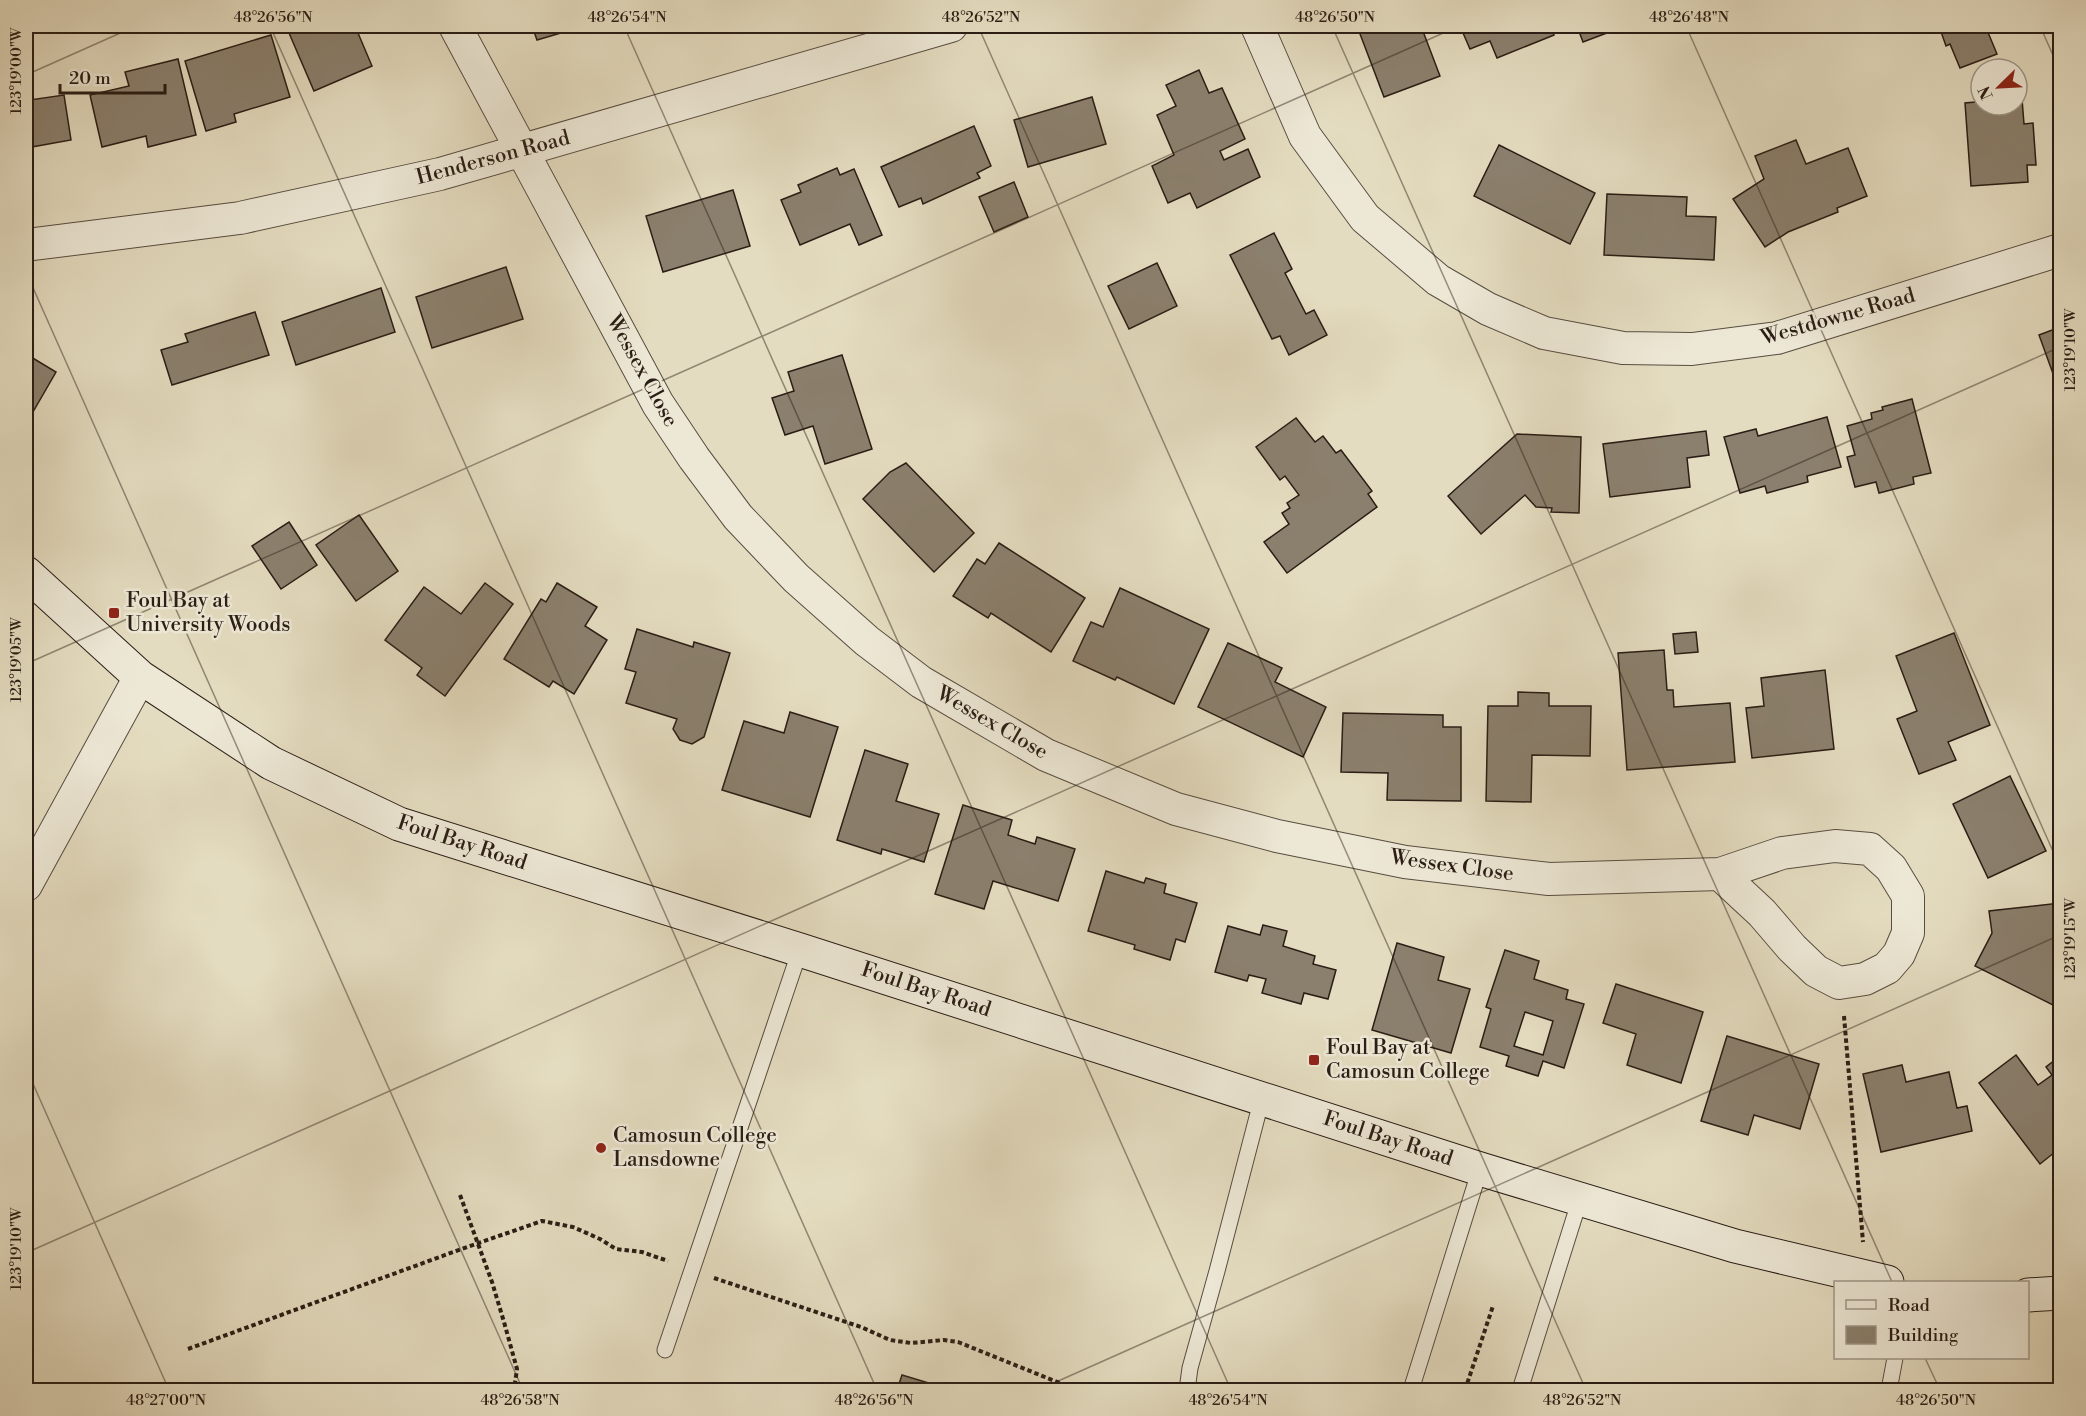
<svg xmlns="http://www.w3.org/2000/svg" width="2086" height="1416" font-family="'Libre Bodoni',serif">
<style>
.building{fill:#8b806e;stroke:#2a1d15;stroke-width:1.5;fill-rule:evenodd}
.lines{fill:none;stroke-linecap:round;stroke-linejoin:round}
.service-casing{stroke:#584d40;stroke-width:17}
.minor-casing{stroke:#584d40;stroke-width:34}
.secondary-casing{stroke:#2a1d15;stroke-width:35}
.path{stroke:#2a1d15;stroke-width:4;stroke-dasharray:4.5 3;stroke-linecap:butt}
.service{stroke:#ede8d6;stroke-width:15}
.minor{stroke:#ede8d6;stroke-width:32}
.secondary{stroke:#ede8d6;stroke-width:33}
.ticks{fill:none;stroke:#2a1d15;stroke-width:1.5;stroke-opacity:0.45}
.poi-dot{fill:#8f2418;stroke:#ede8d6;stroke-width:2}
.labels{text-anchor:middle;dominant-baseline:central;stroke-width:5;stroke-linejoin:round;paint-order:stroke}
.street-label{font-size:21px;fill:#2a1d15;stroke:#ede8d6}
.poi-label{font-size:21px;fill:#2a1d15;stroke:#ede8d6;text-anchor:start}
.neatline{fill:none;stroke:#2a1d15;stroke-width:2}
.ticks-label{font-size:15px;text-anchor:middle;fill:#2a1d15}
</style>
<rect width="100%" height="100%" fill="#e4dcc0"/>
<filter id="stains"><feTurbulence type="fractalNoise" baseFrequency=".00333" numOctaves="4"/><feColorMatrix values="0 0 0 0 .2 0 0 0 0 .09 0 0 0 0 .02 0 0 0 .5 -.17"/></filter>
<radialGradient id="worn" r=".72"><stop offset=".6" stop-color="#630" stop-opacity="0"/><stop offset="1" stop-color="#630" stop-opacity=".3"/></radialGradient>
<g class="building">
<polygon points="286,26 355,26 372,66 314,91"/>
<polygon points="532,26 599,26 582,31 581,27 537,40"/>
<polygon points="1357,26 1421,26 1440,76 1384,97"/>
<polygon points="1460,26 1550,26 1554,35 1497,58 1490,41 1470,49"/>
<polygon points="1577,26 1619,26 1620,28 1583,42"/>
<polygon points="1939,26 1994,26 1987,30 1997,54 1960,68 1950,44 1946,46"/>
<polygon points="271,35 290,97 234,114 236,122 206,131 185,61"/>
<polygon points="178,59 196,135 148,147 146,136 102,147 90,95 129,86 125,72"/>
<polygon points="1199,70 1209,93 1222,88 1245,139 1220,151 1224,160 1248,149 1260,177 1197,208 1190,193 1168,203 1152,166 1174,155 1157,115 1176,106 1166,85"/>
<polygon points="26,72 30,100 64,95 71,140 26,148"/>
<polygon points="1981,85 1981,105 2017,105 2017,100 2022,99 2024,124 2033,123 2036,165 2027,165 2028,182 1971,186 1965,103 1975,102 1974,86"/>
<polygon points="1092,97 1106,144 1028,167 1014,120"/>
<polygon points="974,126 991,166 977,173 980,178 923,204 921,198 899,207 881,167"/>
<polygon points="1796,140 1806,164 1848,148 1867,196 1837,208 1838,212 1788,232 1765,247 1733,199 1764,179 1755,156"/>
<polygon points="1499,145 1595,193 1570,244 1474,196"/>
<polygon points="837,168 840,175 854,169 882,235 859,245 850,224 800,245 781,200 801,192 798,185"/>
<polygon points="1014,182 1028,217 994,232 979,197"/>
<polygon points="733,190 750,246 663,272 646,216"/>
<polygon points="1607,194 1687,197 1686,216 1716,217 1714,260 1604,255"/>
<polygon points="1274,233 1292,269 1285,273 1306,314 1314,310 1327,335 1289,355 1280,336 1272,339 1230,255"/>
<polygon points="1157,263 1177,306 1129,329 1108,286"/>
<polygon points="506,267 523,319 432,348 416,297"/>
<polygon points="381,288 395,332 296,365 282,322"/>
<polygon points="255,312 269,355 172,385 161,350 188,342 185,334"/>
<polygon points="2060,327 2060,393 2039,335"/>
<polygon points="26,354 56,372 26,424"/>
<polygon points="842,355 872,449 825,464 813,426 785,435 772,398 794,391 788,372"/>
<polygon points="1912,399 1931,473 1913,477 1914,484 1879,493 1876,482 1855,487 1847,457 1855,455 1847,426 1872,419 1871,413 1883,410 1882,407"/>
<polygon points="1827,417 1841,467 1807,476 1808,482 1767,493 1765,486 1740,493 1724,437 1756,429 1758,436"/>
<polygon points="1296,418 1315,442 1323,436 1336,453 1341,450 1372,491 1368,494 1377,507 1287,573 1264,542 1289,524 1282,513 1290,508 1287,503 1299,495 1285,476 1280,480 1256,447"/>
<polygon points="1706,431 1709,455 1687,458 1690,487 1610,497 1603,444"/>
<polygon points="1517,434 1581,437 1579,513 1551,512 1552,508 1536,507 1525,495 1481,534 1448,496"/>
<polygon points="906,463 974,533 934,572 863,499 890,472"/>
<polygon points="359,515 398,571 356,601 316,545"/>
<polygon points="289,522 317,565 281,589 252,546"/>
<polygon points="999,543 1085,598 1051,652 991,613 988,618 953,596 977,559 985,564"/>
<polygon points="485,583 513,604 445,696 417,675 422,668 385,640 424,587 461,614"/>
<polygon points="557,583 597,607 585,626 607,640 574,694 553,681 549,687 504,659 541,599 546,602"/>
<polygon points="1120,588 1209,629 1174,704 1117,677 1115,680 1073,661 1091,622 1103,627"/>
<polygon points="637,629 693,647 694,642 730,653 704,737 692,744 680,740 673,729 677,719 626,703 636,672 625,669"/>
<polygon points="1696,632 1698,652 1675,654 1673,634"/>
<polygon points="1954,633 1990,725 1948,742 1956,760 1919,774 1897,719 1917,711 1896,656"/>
<polygon points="1228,643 1282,668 1275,682 1326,707 1303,757 1198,707"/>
<polygon points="1664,650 1667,690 1673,690 1674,707 1730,703 1735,762 1627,770 1618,653"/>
<polygon points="1825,670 1834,749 1752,758 1746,708 1764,706 1761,678"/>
<polygon points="1518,692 1549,693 1549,706 1591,706 1590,756 1532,755 1531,802 1486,801 1488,706 1518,706"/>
<polygon points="790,712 838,727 810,817 722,790 744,721 784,733"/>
<polygon points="1343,713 1443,715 1443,727 1461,727 1461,801 1387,800 1388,773 1341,772"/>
<polygon points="865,750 908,764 896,801 939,814 924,862 882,849 881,854 837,840"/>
<polygon points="2010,776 2046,851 1988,878 1953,804"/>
<polygon points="963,805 1012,820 1008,835 1035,844 1037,837 1075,849 1058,901 993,881 984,909 935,894"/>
<polygon points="1106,871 1144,883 1146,878 1166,884 1164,893 1197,903 1185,942 1176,939 1170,960 1134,949 1135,945 1088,931"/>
<polygon points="2060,903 2060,992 2053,1005 1975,966 1992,933 1989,911"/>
<polygon points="1263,925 1287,931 1283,946 1315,956 1313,964 1336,970 1328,999 1304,993 1301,1004 1262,993 1266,979 1249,975 1247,981 1215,972 1228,926 1260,935"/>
<polygon points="1397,943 1444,957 1438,980 1470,989 1451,1053 1372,1030"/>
<path d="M1505,950L1539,961L1534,979L1568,990L1566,999L1584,1004L1564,1068L1543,1061L1538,1076L1506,1066L1509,1056L1480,1047L1491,1009L1486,1007ZM1525,1012L1553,1021L1543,1055L1514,1046Z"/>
<polygon points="1616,984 1703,1012 1681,1083 1627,1065 1636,1034 1603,1023"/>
<polygon points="1727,1036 1819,1064 1800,1129 1754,1115 1748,1135 1701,1121"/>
<polygon points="2016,1055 2038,1085 2052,1075 2046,1067 2060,1056 2060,1148 2040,1164 1979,1083"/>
<polygon points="1902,1065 1906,1082 1949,1072 1957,1108 1967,1106 1972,1131 1881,1152 1863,1074"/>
<polygon points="902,1375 952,1390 897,1390"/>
</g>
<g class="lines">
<g class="service-casing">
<g id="service">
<polyline points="665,1350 800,950"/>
<polyline points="1187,1390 1190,1368 1217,1271 1262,1098"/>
<polyline points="1411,1390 1480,1169"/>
<polyline points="1520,1390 1580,1199"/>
<polyline points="1889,1390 1895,1358"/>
</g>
</g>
<g class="minor-casing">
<g id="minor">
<polyline points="455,26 658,404 694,458 738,517 796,578 867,641 921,682 1046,755 1176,809 1277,836 1405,862 1549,879 1720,874 1782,853 1835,846 1870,849 1891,868 1908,896 1908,933 1899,954 1887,968 1865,979 1839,983 1816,971 1792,948 1762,913 1720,874"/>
<polyline points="1257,26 1305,136 1365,218 1438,280 1488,309 1544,333 1623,348 1692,349 1777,338 2060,250"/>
<polyline points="26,245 240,218 440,174 951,26"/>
<polyline points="26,885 140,677"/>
</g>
</g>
<g class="secondary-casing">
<g id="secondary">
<polyline points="26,573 140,677 271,763 399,824 800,950 1480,1169 1735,1246 1887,1282"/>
<polyline points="2028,1295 2060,1293"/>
</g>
</g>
<g class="path">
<polyline points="1844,1016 1863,1242"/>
<polyline points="460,1195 492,1282 504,1322 517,1369 514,1390"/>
<polyline points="714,1278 861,1327 890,1340 911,1343 944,1340 958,1342 1077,1390"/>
<polyline points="188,1349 467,1247 542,1221 573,1227 600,1239 616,1249 642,1252 668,1261"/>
<polyline points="1465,1390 1493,1306"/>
</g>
<use href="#service" class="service"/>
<use href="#minor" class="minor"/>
<use href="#secondary" class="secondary"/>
</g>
<path class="ticks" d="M270,26L877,1390M624,26L1231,1390M978,26L1586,1390M1332,26L1892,1282M1686,26L2060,867M2040,26L2060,71M26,75L136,26M26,272L523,1390M26,664L1459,26M26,1068L169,1390M26,1253L2060,347M1925,1358L1940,1390M1038,1390L2060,935"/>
<g class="poi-dot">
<rect x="108" y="607" width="12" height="12" rx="3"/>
<rect x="1308" y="1054" width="12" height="12" rx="3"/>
<circle cx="601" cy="1148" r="6"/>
</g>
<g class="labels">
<g class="street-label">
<text transform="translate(493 158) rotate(-15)">Henderson Road</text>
<text transform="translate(1838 317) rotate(-16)">Westdowne Road</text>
<text transform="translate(642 371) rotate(61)">Wessex Close</text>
<text transform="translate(992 723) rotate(30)">Wessex Close</text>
<text transform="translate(462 843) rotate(18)">Foul Bay Road</text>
<text transform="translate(1452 866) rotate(8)">Wessex Close</text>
<text transform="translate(926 990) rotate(18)">Foul Bay Road</text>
<text transform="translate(1388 1139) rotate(18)">Foul Bay Road</text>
</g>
<g class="poi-label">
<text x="126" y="601">Foul Bay at<tspan x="126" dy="24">University Woods</tspan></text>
<text x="1326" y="1048">Foul Bay at<tspan x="1326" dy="24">Camosun College</tspan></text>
<text x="613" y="1136">Camosun College<tspan x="613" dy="24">Lansdowne</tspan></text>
</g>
</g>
<rect width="2086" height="1416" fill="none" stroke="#e4dcc0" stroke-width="66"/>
<rect x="1834" y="1281" width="195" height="78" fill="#ede8d6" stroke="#9f9789" stroke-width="1.5"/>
<rect x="1846" y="1300" width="30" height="9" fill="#ede8d6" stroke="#9f9789" stroke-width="1.5"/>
<text x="1888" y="1311" font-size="18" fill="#2a1d15">Road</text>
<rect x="1846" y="1326" width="30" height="18" fill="#8b806e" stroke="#9f9789" stroke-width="1.5"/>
<text x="1888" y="1341" font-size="18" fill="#2a1d15">Building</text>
<g transform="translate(1999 87) rotate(246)"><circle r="28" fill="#ede8d6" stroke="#9f9789" stroke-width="1.5"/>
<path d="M0-4.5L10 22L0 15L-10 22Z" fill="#8f2418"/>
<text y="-9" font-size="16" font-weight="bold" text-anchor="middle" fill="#2a1d15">N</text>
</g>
<path d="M60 84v9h105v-9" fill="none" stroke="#2a1d15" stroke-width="3"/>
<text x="69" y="84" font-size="18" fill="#2a1d15" stroke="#ede8d6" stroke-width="4.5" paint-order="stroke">20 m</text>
<rect x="33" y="33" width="2020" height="1350" class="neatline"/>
<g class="ticks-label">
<text x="273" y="22">48°26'56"N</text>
<text x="627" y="22">48°26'54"N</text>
<text x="981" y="22">48°26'52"N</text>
<text x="1335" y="22">48°26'50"N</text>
<text x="1689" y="22">48°26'48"N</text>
<text transform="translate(16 71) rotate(-90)" y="5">123°19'00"W</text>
<text transform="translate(2070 350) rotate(-90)" y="5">123°19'10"W</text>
<text transform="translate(16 660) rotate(-90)" y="5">123°19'05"W</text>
<text transform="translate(2070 939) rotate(-90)" y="5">123°19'15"W</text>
<text transform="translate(16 1249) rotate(-90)" y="5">123°19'10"W</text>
<text x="166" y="1405">48°27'00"N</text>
<text x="520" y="1405">48°26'58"N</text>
<text x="874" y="1405">48°26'56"N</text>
<text x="1228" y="1405">48°26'54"N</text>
<text x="1582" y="1405">48°26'52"N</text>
<text x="1936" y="1405">48°26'50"N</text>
</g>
<rect width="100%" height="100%" filter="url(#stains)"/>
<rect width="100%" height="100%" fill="url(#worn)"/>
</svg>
